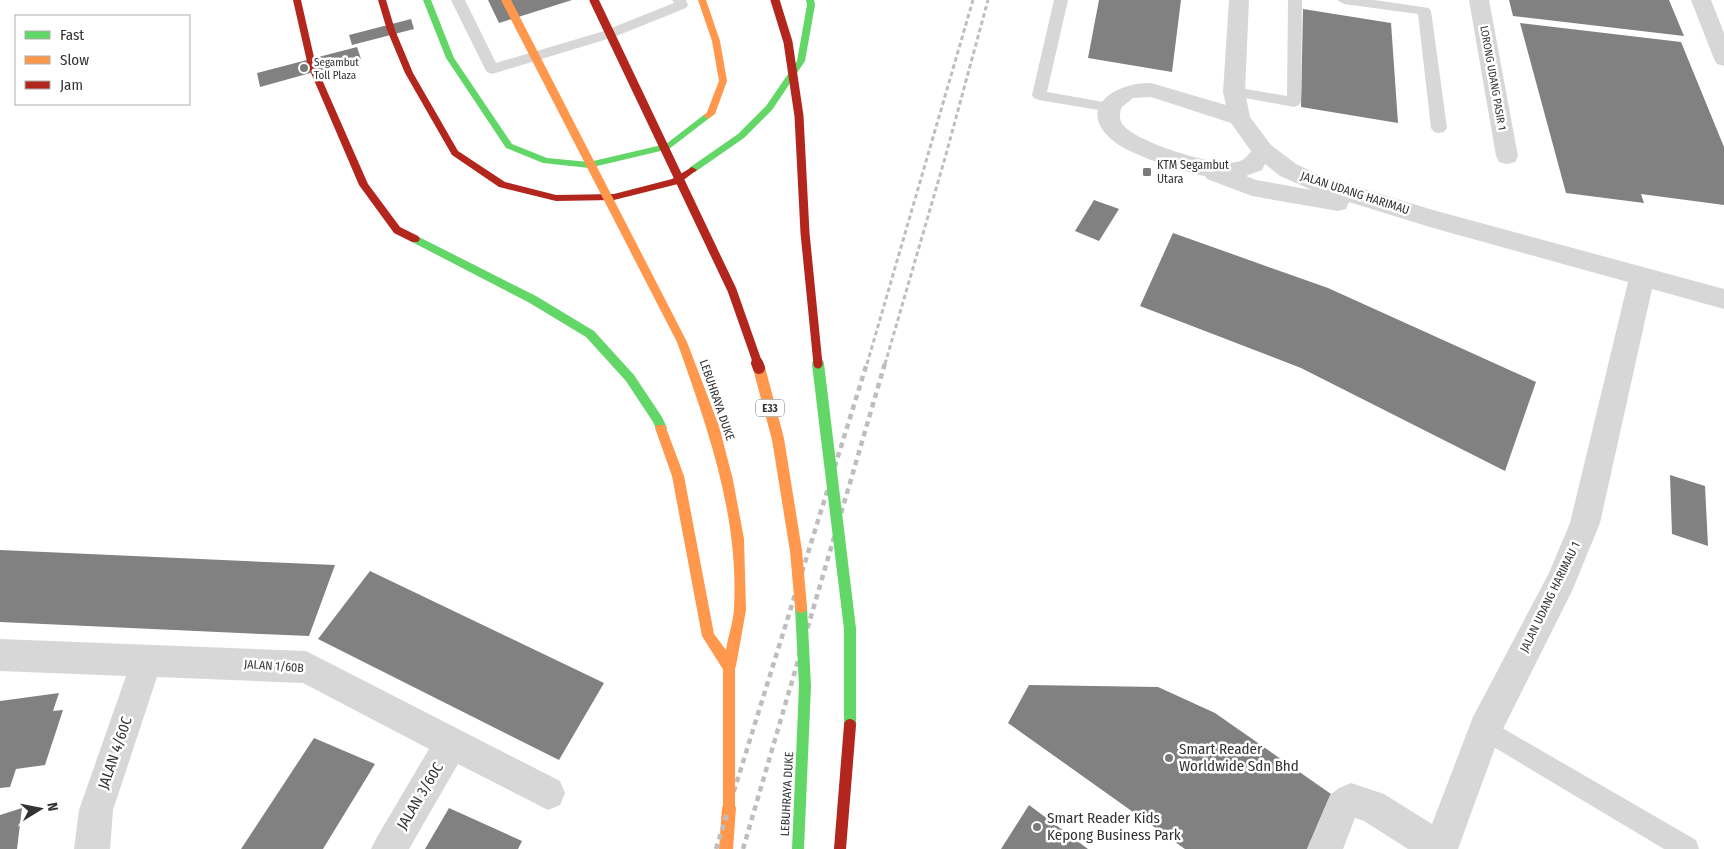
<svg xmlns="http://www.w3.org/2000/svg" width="1724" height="849" font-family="'Fira Sans Condensed',sans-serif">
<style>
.building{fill:#818181}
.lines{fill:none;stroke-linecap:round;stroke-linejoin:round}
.lane{fill:#d7d7d7;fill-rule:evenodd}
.street{fill:#d7d7d7;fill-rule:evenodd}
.fast{fill:#63d668;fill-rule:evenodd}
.slow{fill:#ff974d;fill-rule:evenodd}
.jam{fill:#b3261e;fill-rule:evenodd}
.rail-far1{stroke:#bebebe;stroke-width:3;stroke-dasharray:4.5 3;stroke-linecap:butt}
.rail{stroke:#bebebe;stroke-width:4.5;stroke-dasharray:5.5 4.5;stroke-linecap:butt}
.fast-bridge{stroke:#63d668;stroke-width:12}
.slow-bridge-far1{stroke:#ff974d;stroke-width:9}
.slow-bridge{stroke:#ff974d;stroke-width:12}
.jam-bridge-far1{stroke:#b3261e;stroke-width:9}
.jam-bridge{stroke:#b3261e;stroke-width:12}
.poi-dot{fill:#7a7a7a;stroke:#fff;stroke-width:2}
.labels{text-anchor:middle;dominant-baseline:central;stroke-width:5;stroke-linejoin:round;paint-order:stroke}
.far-poi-label{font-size:11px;fill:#333;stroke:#fff;text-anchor:start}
.far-street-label{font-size:11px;fill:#333;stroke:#fff}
.shield{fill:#fff;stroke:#707070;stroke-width:1}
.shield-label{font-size:11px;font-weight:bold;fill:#333}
.poi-label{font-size:12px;fill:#333;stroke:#fff;text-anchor:start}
.street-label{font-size:12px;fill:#333;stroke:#fff}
.near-poi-label{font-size:15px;fill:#333;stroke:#fff;text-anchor:start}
.near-street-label{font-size:15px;fill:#333;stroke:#fff}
</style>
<rect width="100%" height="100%" fill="#fff"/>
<g class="building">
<polygon points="488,0 572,0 499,23"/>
<polygon points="1099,0 1181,0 1172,72 1088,58"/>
<polygon points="1509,0 1669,0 1684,36 1513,16"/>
<polygon points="1303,9 1391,23 1398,123 1301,107"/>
<polygon points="411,19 414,29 352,45 349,35"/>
<polygon points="1520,23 1681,42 1724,147 1724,205 1641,194 1644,203 1566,193"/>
<polygon points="357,47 361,59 260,87 257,73"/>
<polygon points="1094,200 1119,209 1099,241 1075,231"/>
<polygon points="1173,233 1328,288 1536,382 1505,471 1301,368 1140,306"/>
<polygon points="1670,475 1705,486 1708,546 1672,534"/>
<polygon points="0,550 289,563 335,565 309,636 262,634 0,622"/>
<polygon points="370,571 604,683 559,760 318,639"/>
<polygon points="1029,685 1158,687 1215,713 1331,794 1307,849 1185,849 1008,723"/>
<polygon points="59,693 53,711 63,710 45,765 16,769 10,787 0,788 0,701"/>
<polygon points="314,738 375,764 323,849 241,849"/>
<polygon points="1029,805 1088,849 1001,849"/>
<polygon points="22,808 17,849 0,849 0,815"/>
<polygon points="449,808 522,841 518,849 425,849"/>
</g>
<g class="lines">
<g class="lane">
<polygon points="451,0 465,0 496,63 604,31 674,3 672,0 686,0 688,5 686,8 614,37 492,74 487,72 485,69"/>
<polygon points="1054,0 1068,0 1047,92 1115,104 1117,107 1115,110 1110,112 1039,100 1034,98 1032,95"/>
<polygon points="1288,0 1302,0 1301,102 1299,105 1294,107 1229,95 1227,92 1229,89 1234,87 1287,96"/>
<polygon points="1337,0 1374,0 1429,8 1431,11 1447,128 1444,132 1439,133 1434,132 1431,128 1418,14 1344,4"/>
<polygon points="1485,718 1696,840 1699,849 1664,849 1477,737 1474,729 1477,721"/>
</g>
<g class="street">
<path d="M1229,0H1249L1245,92L1250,117L1271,145L1296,164L1321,176L1433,210L1724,289V309L1652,289L1600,523L1572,591L1499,737L1458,849H1408L1364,821L1355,818L1343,849H1307L1330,795L1339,788L1351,783L1384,794L1432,824L1473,717L1549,573L1570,523L1628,282L1433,228L1349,202L1346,209L1338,211L1252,196L1207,179L1205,176C1185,173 1132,155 1116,143C1073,111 1113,82 1151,83L1226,105L1223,92ZM1151,97L1231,123L1251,151C1247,157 1243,161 1236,162C1215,167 1130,141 1121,122C1119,117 1120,111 1122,107L1133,98ZM1265,164L1280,176L1312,190L1256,180L1246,176L1262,170Z"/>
<polygon points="1469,0 1489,0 1518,156 1515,162 1507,164 1499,162 1496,156"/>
<polygon points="1691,0 1711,0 1724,33 1724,66 1717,64 1714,59"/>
<polygon points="0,639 306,651 560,781 565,793 560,805 548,810 458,764 409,849 371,849 377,837 429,749 303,683 157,677 113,810 110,849 74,849 79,810 126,676 0,671"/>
</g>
<g class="fast">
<polygon points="423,0 431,0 454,58 512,144 547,158 589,162 666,144 705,114 708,113 712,116 669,149 589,168 543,163 506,148 446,58"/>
<polygon points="806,0 814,0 815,5 805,61 772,110 744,138 695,172 689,172 689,168 738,134 766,106 797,61 807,5"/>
<polygon points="415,235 536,296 594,331 634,375 662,417 667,428 665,431 657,431 653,422 626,381 586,337 528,302 412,242 410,239 412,236"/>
</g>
<g class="slow">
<polygon points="698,0 706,0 720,41 727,81 715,114 708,119 704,116 707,112 719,81 712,41"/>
<path d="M682,338L687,342L719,426L733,480L744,539L746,610L736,666L734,671L729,672L724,671L702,636L672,476L655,428L657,425H665L684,476L714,634L726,650C728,637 733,623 734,609C739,515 708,429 677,342Z"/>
<polygon points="729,801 734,803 736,808 733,849 719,849 722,808 724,803"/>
</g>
<g class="jam">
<polygon points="293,0 301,0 316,66 368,184 400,227 418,236 420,239 418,242 412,242 394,233 359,185 308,66"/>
<polygon points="378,0 386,0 395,30 413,73 458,151 505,182 556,195 614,194 672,179 692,167 697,170 678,184 614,200 556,201 499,187 452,155 405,73 387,30"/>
</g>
<g class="rail-far1">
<polyline points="867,364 973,0"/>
<polyline points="885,364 945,158 988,0"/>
</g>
<g class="rail">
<polyline points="716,849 867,363"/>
<polyline points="743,849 885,363"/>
</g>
<g class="fast-bridge">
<polyline points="818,364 850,629 850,725"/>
<polyline points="798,849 805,686 801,607"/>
</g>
<polyline class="slow-bridge-far1" points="506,0 682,342"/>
<g class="slow-bridge">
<polyline points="759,368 778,439 796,551 801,607"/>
<polyline points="729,666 729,808"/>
</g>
<g class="jam-bridge-far1">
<polyline points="594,0 732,290 758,364"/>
<polyline points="775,0 788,42 799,116 805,233 818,364"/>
</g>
<g class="jam-bridge">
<polyline points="757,363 759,368"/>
<polyline points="840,849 850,725"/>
</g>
</g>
<g class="poi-dot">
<circle cx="304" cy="68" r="5"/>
<rect x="1142" y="167" width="10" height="10" rx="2.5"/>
<circle cx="1169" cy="758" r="5"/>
<circle cx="1037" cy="827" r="5"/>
</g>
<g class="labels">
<g class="far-poi-label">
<text x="314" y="62">Segambut<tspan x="314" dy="13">Toll Plaza</tspan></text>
</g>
<g class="far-street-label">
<text transform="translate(1493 78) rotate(80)">LORONG UDANG PASIR 1</text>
</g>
<rect class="shield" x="756" y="399.5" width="28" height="17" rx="4"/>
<g class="shield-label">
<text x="770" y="408">E33</text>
</g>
<g class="poi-label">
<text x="1157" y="165">KTM Segambut<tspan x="1157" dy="14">Utara</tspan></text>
</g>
<g class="street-label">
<text transform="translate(1355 193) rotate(18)">JALAN UDANG HARIMAU</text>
<text transform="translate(717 400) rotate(71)">LEBUHRAYA DUKE</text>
<text transform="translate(1550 597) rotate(-64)">JALAN UDANG HARIMAU 1</text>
<text transform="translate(274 666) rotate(4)">JALAN 1/60B</text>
<text transform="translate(787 794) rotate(-87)">LEBUHRAYA DUKE</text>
</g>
<g class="near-poi-label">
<text x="1179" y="749">Smart Reader<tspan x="1179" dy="17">Worldwide Sdn Bhd</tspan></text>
<text x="1047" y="818">Smart Reader Kids<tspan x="1047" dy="17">Kepong Business Park</tspan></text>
</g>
<g class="near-street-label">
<text transform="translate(115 753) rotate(-71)">JALAN 4/60C</text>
<text transform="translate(420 796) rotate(-59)">JALAN 3/60C</text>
</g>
</g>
<rect x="15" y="15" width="175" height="90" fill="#ffffff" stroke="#adadad"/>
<rect x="25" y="31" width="25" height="8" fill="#63d668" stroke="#adadad"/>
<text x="60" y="40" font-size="15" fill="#333333">Fast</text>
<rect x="25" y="56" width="25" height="8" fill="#ff974d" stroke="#adadad"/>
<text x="60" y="65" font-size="15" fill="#333333">Slow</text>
<rect x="25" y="81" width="25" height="8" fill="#b3261e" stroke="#adadad"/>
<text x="60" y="90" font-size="15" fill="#333333">Jam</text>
<g transform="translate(40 809) rotate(80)" stroke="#ffffff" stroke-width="4" paint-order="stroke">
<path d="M0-4L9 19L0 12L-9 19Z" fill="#333333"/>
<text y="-8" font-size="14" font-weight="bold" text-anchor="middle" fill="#333333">N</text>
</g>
</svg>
